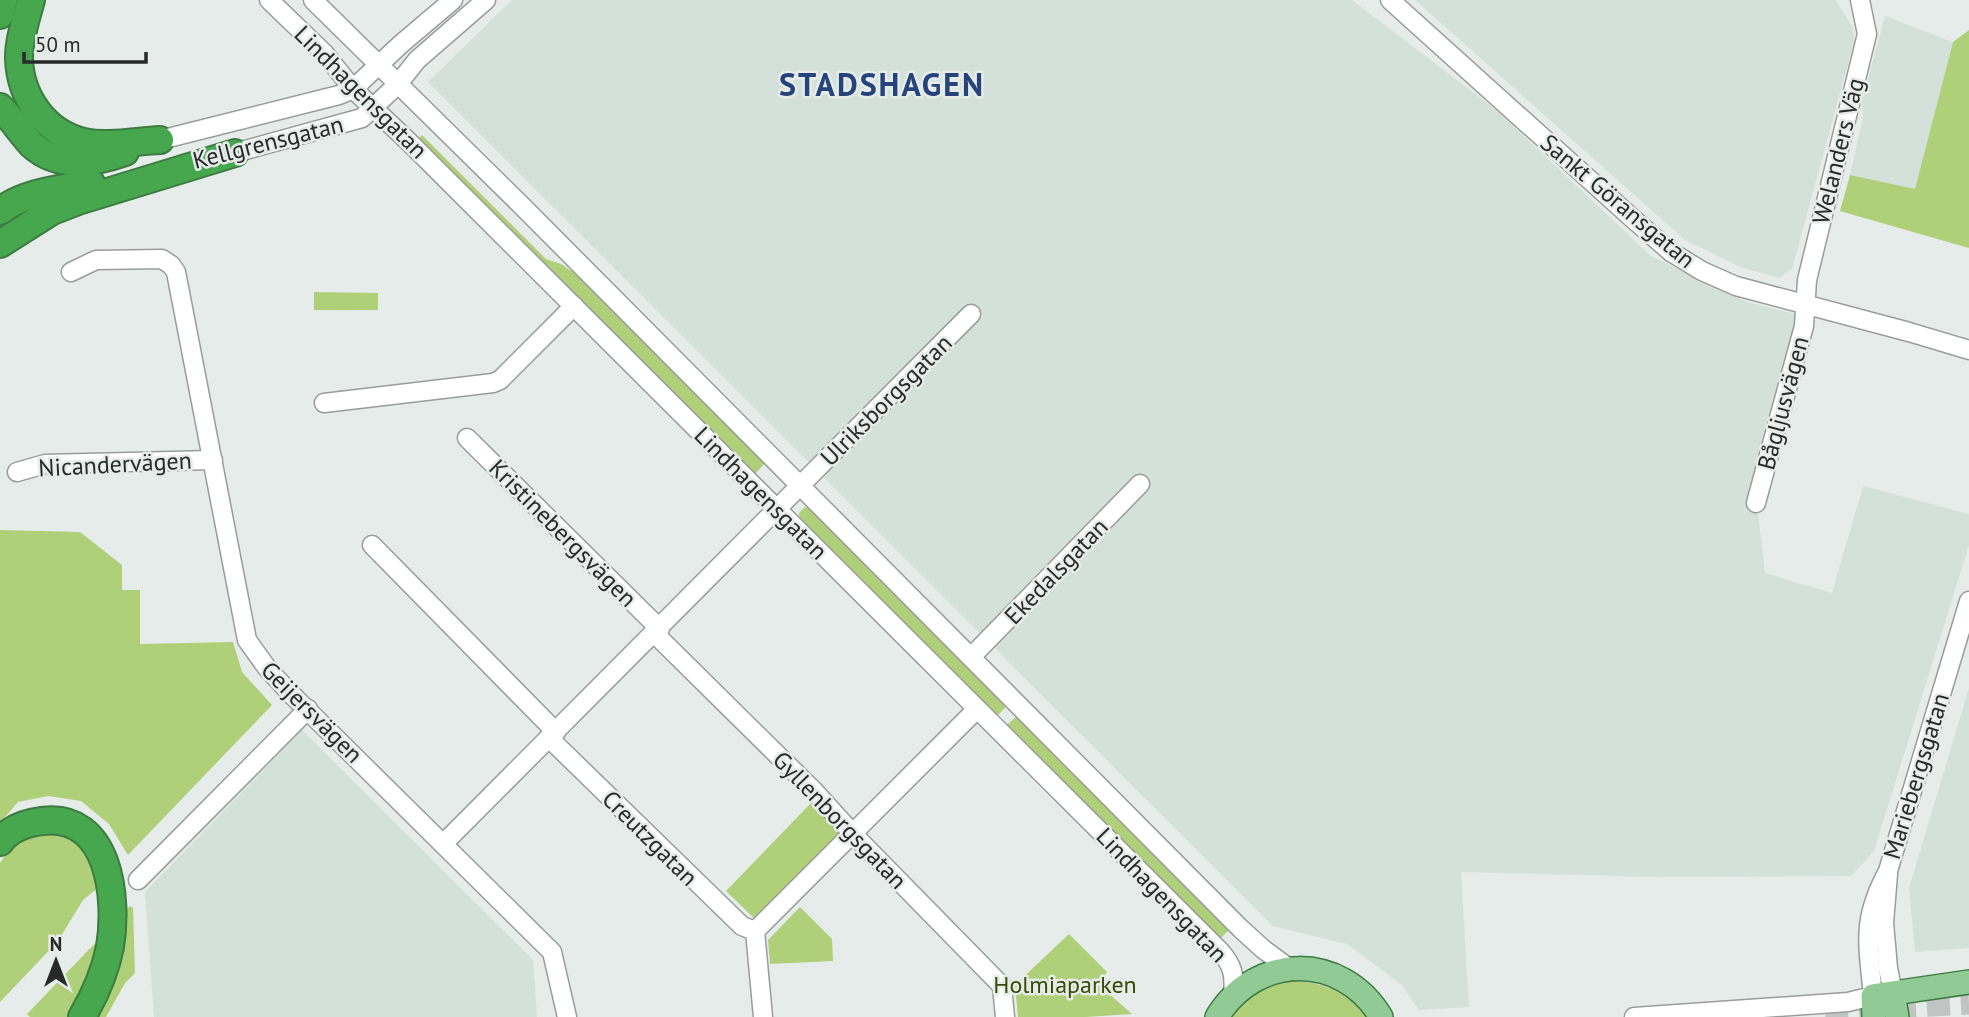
<svg xmlns="http://www.w3.org/2000/svg" width="1969" height="1017" font-family="'PT Sans',sans-serif">
<style>
.built{fill:#d4e1da}
.green{fill:#b0cf79}
.lines{fill:none;stroke-linecap:round;stroke-linejoin:round}
.major-tunnel{stroke:#c0c5c3;stroke-width:23;stroke-dasharray:23 11;stroke-linecap:butt}
.minor-casing{stroke:#989d9b;stroke-width:21}
.major-casing{stroke:#3c7b41;stroke-width:26}
.highway-casing{stroke:#3c7b41;stroke-width:30}
.minor{stroke:#fff;stroke-width:18}
.major{stroke:#91ca95;stroke-width:23}
.highway{stroke:#47a74e;stroke-width:26}
.labels{text-anchor:middle;dominant-baseline:central;stroke-width:5;stroke-linejoin:round;paint-order:stroke}
.street-label{font-size:24px;fill:#282a29;stroke:#e6ece9}
.park-label{font-size:24px;fill:#374b02;stroke:#e6ece9}
.district-label{font-size:32px;font-weight:bold;letter-spacing:2px;fill:#26447b;stroke:#e6ece9}
</style>
<rect width="100%" height="100%" fill="#e6ece9"/>
<g class="built">
<polygon points="512,0 1352,0 1495,109 1651,256 1747,302 1807,317 1757,504 1765,573 1832,593 1863,486 1969,514 1969,545 1874,851 1851,876 1656,877 1461,872 1469,1007 1419,1010 1401,984 1347,944 1273,926 428,82"/>
<polygon points="1415,0 1836,0 1853,28 1854,42 1792,269 1779,278 1740,267 1685,240"/>
<polygon points="1885,16 1953,42 1915,190 1850,175 1863,118 1862,102"/>
<polygon points="1969,688 1969,948 1915,952 1909,888"/>
<polygon points="302,730 533,960 537,1017 154,1017 145,892"/>
</g>
<g class="green">
<polygon points="1969,30 1969,248 1840,211 1850,175 1915,189 1953,42"/>
<polygon points="422,135 546,259 561,264 576,274 765,463 755,474 418,139"/>
<polygon points="314,292 378,293 378,310 314,310"/>
<polygon points="805,507 811,508 1008,705 997,716 800,519 799,513"/>
<polygon points="0,530 80,532 122,565 122,590 140,590 140,644 233,642 242,672 272,705 128,855 109,824 81,801 48,796 18,802 0,823"/>
<polygon points="1018,715 1231,928 1221,938 1007,725"/>
<polygon points="811,803 841,833 756,920 726,891"/>
<path d="M60,832L86,846L99,887L83,900L58,941L0,1002V863C19,834 28,835 60,832Z"/>
<polygon points="130,906 133,908 135,973 125,983 106,1017 93,1017 121,916"/>
<polygon points="800,907 832,939 833,961 770,964 768,940"/>
<polygon points="1069,934 1107,972 1099,985 1132,1014 1086,1017 1018,1017 1015,985"/>
<polygon points="101,937 93,977 73,1017 30,1017 27,1014"/>
<path d="M1297,981C1326,983 1348,994 1366,1017H1232C1248,995 1269,983 1297,981Z"/>
</g>
<g class="lines">
<polyline class="major-tunnel" points="1825,1011 1969,1003"/>
<g class="minor-casing">
<g id="minor">
<path d="M269,0L325,54L353,89L409,142L1219,950C1233,965 1235,975 1233,996"/>
<polyline points="313,0 522,206 1240,928 1263,949 1290,969"/>
<polyline points="1390,0 1632,218 1671,252 1702,271 1736,286 1909,332 1969,350"/>
<polyline points="160,140 339,95 353,89 401,44 453,0"/>
<polyline points="227,155 362,118 398,84 417,60 486,0"/>
<polyline points="71,272 96,260 162,259 171,265 176,272 247,640 267,668 290,693 552,952 567,1017"/>
<polyline points="324,403 493,383 500,380 574,306"/>
<polyline points="467,438 660,629"/>
<polyline points="17,472 45,464 213,460"/>
<polyline points="1756,503 1804,326 1807,280 1867,34 1860,0"/>
<polyline points="372,545 556,732"/>
<polyline points="655,634 815,792 853,834 1002,986 1005,1017"/>
<polyline points="971,657 1140,484"/>
<polyline points="549,738 742,926 755,931"/>
<path d="M443,844C620,668 795,490 971,314"/>
<polyline points="1888,874 1884,923 1888,968 1893,993"/>
<polyline points="138,880 308,709"/>
<polyline points="763,1017 755,931 977,709"/>
<path d="M1634,1017L1848,1002L1873,996C1868,943 1861,921 1888,871L1969,601"/>
</g>
</g>
<g class="major-casing">
<g id="major">
<polyline points="1893,993 1897,1017"/>
<path d="M1217,1017C1256,953 1342,952 1381,1017"/>
<polyline points="1874,1017 1873,996 1969,982"/>
</g>
</g>
<g class="highway-casing">
<g id="highway">
<path d="M31,0C26,19 19,39 19,58C20,97 45,133 84,142C108,147 136,141 160,140"/>
<polyline points="0,15 4,0"/>
<path d="M0,107C12,119 21,133 32,145C59,169 94,163 125,152"/>
<path d="M0,211C26,191 60,190 91,183"/>
<polyline points="0,244 52,211 78,201 235,153"/>
<path d="M0,842C9,829 26,823 42,821C110,812 118,899 110,947C105,972 95,995 82,1017"/>
</g>
</g>
<use href="#minor" class="minor"/>
<use href="#major" class="major"/>
<use href="#highway" class="highway"/>
</g>
<g class="labels">
<g class="street-label">
<text transform="translate(361 92) rotate(45)">Lindhagensgatan</text>
<text transform="translate(268 142) rotate(-14)">Kellgrensgatan</text>
<text transform="translate(1838 151) rotate(-76)">Welanders Väg</text>
<text transform="translate(1618 201) rotate(40)">Sankt Göransgatan</text>
<text transform="translate(886 400) rotate(-45)">Ulriksborgsgatan</text>
<text transform="translate(1783 403) rotate(-75)">Bågljusvägen</text>
<text transform="translate(115 464) rotate(-3)">Nicandervägen</text>
<text transform="translate(761 493) rotate(45)">Lindhagensgatan</text>
<text transform="translate(563 533) rotate(45)">Kristinebergsvägen</text>
<text transform="translate(1056 571) rotate(-46)">Ekedalsgatan</text>
<text transform="translate(312 712) rotate(45)">Geijersvägen</text>
<text transform="translate(1916 776) rotate(-73)">Mariebergsgatan</text>
<text transform="translate(840 820) rotate(46)">Gyllenborgsgatan</text>
<text transform="translate(650 838) rotate(45)">Creutzgatan</text>
<text transform="translate(1162 895) rotate(46)">Lindhagensgatan</text>
</g>
<g class="park-label">
<text x="1065" y="984">Holmiaparken</text>
</g>
<g class="district-label">
<text x="882" y="84">STADSHAGEN</text>
</g>
</g>
<g transform="translate(56 961)" stroke="#e6ece9" stroke-width="5" paint-order="stroke">
<path d="M0-5L12 26L0 18L-12 26Z" fill="#282a29"/>
<text y="-10" font-size="19" font-weight="bold" text-anchor="middle" fill="#282a29">N</text>
</g>
<path d="M24 52v10h122v-10" fill="none" stroke="#282a29" stroke-width="3.5"/>
<text x="35" y="52" font-size="21" fill="#282a29" stroke="#e6ece9" stroke-width="5" paint-order="stroke">50 m</text>
</svg>
